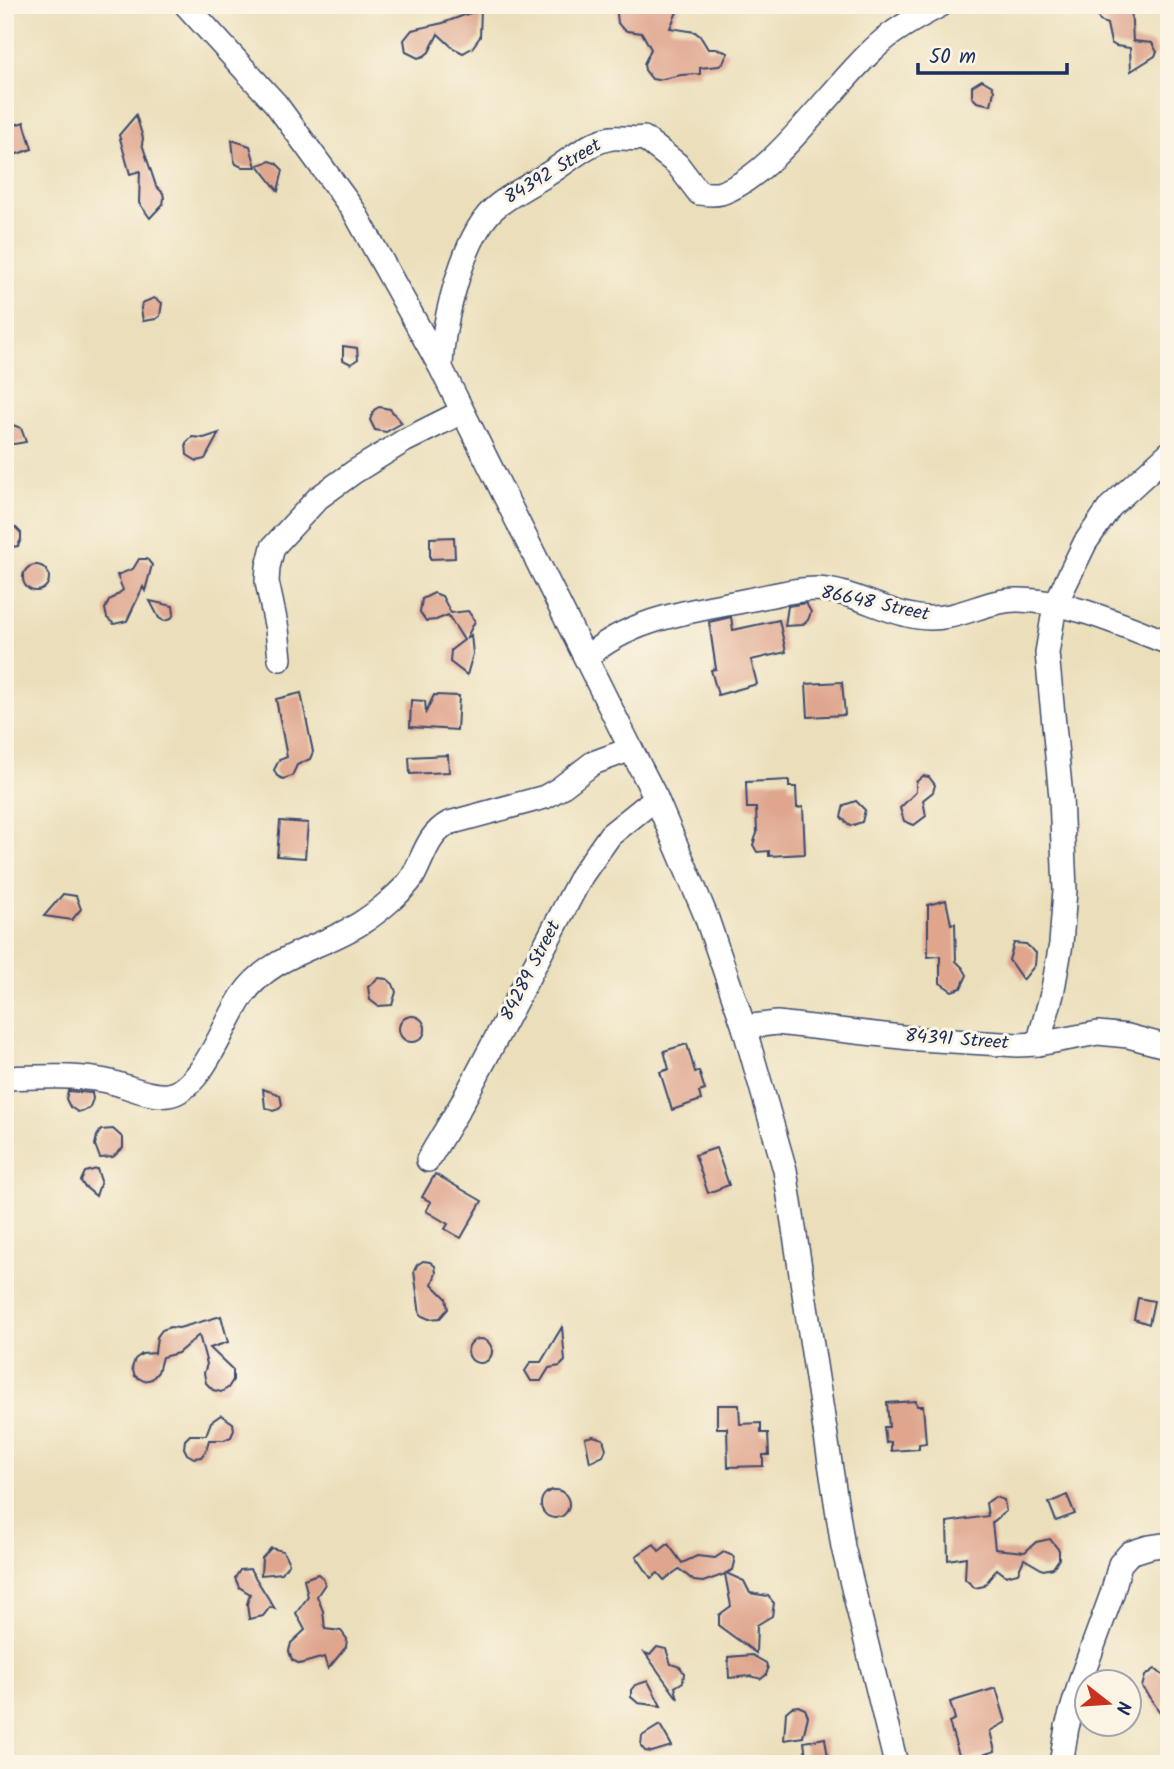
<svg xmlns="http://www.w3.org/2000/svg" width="1174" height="1769" font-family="Kalam,sans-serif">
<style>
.building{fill:#dfa58d}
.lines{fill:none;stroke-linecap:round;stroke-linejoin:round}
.minor-casing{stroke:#3a496c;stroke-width:26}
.minor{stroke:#fff;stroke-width:23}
.labels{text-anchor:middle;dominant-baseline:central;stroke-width:6;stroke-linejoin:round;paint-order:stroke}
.street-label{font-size:19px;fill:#1b2f5e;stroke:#fcf5e5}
</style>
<rect width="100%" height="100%" fill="#fcf5e5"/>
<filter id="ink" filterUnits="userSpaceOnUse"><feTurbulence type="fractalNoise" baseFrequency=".0143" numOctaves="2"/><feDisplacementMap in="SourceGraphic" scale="14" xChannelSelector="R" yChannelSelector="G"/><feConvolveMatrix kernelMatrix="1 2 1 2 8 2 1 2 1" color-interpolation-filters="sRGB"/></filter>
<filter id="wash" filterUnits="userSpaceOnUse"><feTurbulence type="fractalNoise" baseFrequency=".00686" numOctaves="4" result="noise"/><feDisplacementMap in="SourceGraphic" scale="28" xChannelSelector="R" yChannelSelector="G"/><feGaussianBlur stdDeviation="1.57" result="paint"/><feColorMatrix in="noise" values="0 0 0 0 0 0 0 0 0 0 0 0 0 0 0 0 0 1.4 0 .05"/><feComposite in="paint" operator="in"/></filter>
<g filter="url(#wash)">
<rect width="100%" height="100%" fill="#ebdfbb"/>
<g id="blocks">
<g class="building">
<polygon points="616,5 680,5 670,28 695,32 700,36 708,49 718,49 728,53 723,63 719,66 700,68 700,74 681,75 658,80 652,79 645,70 644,64 651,49 642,33 627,31 622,28 618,23"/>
<polygon points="1096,5 1131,5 1133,41 1152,43 1157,52 1155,56 1131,71 1130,48 1116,46 1111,43 1107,24 1100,21 1097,16"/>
<polygon points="481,9 480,37 472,48 463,53 453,48 438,34 429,52 424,56 418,58 406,52 404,40 412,30 443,23"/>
<polygon points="982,80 992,86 994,91 991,105 977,102 972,97 972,86"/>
<polygon points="136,115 143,138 142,144 156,186 163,193 164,198 163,204 150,218 139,203 140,171 130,174 119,135"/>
<polygon points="24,122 32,149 5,158 5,128"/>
<polygon points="232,140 250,146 256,167 242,167 236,164 234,159"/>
<polygon points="270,161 276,163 283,170 278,191 258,165"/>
<polygon points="154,298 162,303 160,316 156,319 143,321 141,309 142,303"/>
<polygon points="343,346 357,348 358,359 351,364 343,360"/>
<polygon points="379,407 390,409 402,423 386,432 375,430 370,420 374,410"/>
<polygon points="5,422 21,428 26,442 14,444 5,442"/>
<polygon points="219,433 205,459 197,461 187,455 186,443 192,437 204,438"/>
<polygon points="5,525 16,528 21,533 21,539 18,546 5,548"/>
<polygon points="454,537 455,558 430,559 430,538"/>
<polygon points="139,559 147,559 152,565 145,591 143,587 127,621 114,624 107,618 105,609 109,601 123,590 117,575 133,569"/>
<circle cx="36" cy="578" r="13"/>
<polygon points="434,593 442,596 451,613 468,611 475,621 466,639 471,635 473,654 467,675 450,662 451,650 464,640 448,615 436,620 426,621 420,612 422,599"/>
<polygon points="150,601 173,606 174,614 171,619 164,621 159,618"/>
<polygon points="806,603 811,612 808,620 802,625 785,626 788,606"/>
<polygon points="731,617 733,630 779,620 786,652 751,660 757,684 718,695 711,670 716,669 709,622"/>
<polygon points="842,682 845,715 808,717 806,684"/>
<polygon points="301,693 313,752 310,759 297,765 292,776 283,779 277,776 274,770 279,760 287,757 276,699"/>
<polygon points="434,695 459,696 457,730 410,727 411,700 425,701 426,712"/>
<polygon points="448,755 449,772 410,774 409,757"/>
<polygon points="923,776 929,777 935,785 933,792 923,800 926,816 914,825 904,821 900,808 916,792 916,782"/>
<polygon points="789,780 789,787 796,787 797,808 803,807 805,854 769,856 769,851 757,852 753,845 757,833 756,808 747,808 746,782"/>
<polygon points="856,801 865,810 862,822 850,826 841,817 844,805"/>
<polygon points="280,821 308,823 305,858 277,856"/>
<polygon points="63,894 76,896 81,909 72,920 44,916"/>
<polygon points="946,900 951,924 955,923 956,961 963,968 967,975 961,988 952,991 940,983 940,956 928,957 928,905"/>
<polygon points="1014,943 1026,944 1036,953 1035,965 1023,980 1009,960"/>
<polygon points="378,978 387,979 393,984 396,992 392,1005 378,1006 370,1000 368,987"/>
<circle cx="412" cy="1029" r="13"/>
<polygon points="687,1044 695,1072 699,1071 705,1090 699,1092 701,1100 672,1110 660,1072 669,1069 664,1051"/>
<polygon points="263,1089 280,1095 282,1105 279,1109 273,1111 265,1107"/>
<polygon points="68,1091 92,1093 93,1099 89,1109 78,1112 70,1107 66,1099"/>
<polygon points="113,1129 123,1138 123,1148 113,1157 100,1158 95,1145 97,1136 101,1130"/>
<polygon points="716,1148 729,1185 708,1193 695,1155"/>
<polygon points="97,1169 101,1181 96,1196 84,1186 81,1181 85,1172"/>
<polygon points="435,1174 482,1201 461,1238 445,1229 448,1224 426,1211 431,1202 422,1197"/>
<polygon points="423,1261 430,1262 435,1266 436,1273 432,1284 446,1298 448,1309 440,1318 429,1319 420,1315 414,1271 417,1265"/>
<polygon points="1138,1298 1154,1301 1149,1324 1134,1319"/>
<polygon points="221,1316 228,1342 210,1348 233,1370 233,1380 228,1388 221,1392 213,1390 206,1383 204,1373 207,1364 199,1335 178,1353 162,1357 158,1372 152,1379 144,1381 135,1376 132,1368 135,1359 142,1354 155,1353 157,1337 162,1330 170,1327 179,1328"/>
<polygon points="562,1327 565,1361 560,1366 549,1368 541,1381 531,1381 525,1371 531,1362 541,1362"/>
<circle cx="480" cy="1351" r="12"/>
<polygon points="916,1401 917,1406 923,1406 926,1443 919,1444 919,1449 891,1451 891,1442 886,1443 884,1427 889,1427 887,1403"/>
<polygon points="717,1405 739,1405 740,1424 761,1423 761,1433 768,1433 769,1455 763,1455 763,1466 728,1467 727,1428 717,1428"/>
<polygon points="221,1415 233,1423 234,1430 231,1437 224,1440 209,1440 206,1451 201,1457 194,1458 187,1454 184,1448 185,1440 190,1435 206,1435 211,1422"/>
<polygon points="593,1436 603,1439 606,1449 603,1456 590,1462 585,1438"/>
<circle cx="555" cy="1504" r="14"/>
<polygon points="1067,1495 1075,1514 1056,1521 1049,1503"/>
<polygon points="995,1497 1004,1500 1006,1511 992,1523 995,1549 1025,1552 1036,1542 1050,1539 1059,1550 1059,1559 1053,1568 1043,1570 1024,1559 1018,1573 1006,1576 997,1569 984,1586 975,1588 965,1579 966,1557 948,1560 947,1522 988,1516 986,1503"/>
<polygon points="654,1544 659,1551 668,1544 682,1563 697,1556 715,1558 724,1552 733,1556 735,1562 733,1570 726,1573 744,1581 750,1593 768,1596 774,1603 772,1616 757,1625 756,1653 719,1626 719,1615 731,1606 725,1574 703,1582 694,1581 679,1569 664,1580 658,1573 651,1578 636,1556"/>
<polygon points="271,1548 283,1551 289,1563 282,1573 261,1575 262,1558"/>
<polygon points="250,1569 275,1609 270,1607 263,1616 249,1619 247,1604 250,1594 239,1587 235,1578 240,1570"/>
<polygon points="318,1574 323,1578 325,1584 317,1596 323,1611 325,1629 341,1631 347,1639 346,1647 328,1669 324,1657 300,1664 292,1660 289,1651 291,1643 305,1630 296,1613 308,1597 304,1579"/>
<polygon points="657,1647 666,1649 671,1664 680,1667 684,1673 683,1682 675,1687 678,1699 645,1653 650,1655"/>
<polygon points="752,1655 766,1663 768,1669 766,1675 761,1679 751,1676 729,1678 728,1657"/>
<polygon points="1155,1669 1164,1676 1167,1684 1162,1715 1142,1687 1145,1676"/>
<polygon points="648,1681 661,1706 638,1703 631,1697 631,1690 635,1685"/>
<polygon points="996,1688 1006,1722 990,1731 995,1751 961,1762 949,1722 955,1719 950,1702"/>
<polygon points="798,1706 805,1709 808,1716 803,1737 784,1740 786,1712 792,1707"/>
<polygon points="660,1725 672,1746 652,1752 645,1751 641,1746 642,1736"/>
<polygon points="825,1738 829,1764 807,1764 804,1742"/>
</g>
</g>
</g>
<g filter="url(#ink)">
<use href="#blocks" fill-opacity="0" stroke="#3a496c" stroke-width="2"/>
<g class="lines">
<g class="minor-casing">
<g id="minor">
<polyline points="186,5 276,104 354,211 441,368 631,749 656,798 706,916 744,1027 785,1170 843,1547 896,1764"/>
<path d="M441,365C443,323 463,233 497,206C513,193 534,183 551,172C570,160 590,141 612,138C623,137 633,140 644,138L677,164L699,193C706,194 714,195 721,193C776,175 837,78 885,39C902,25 922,15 941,5"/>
<path d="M586,658C630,618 692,611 748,600C770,596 793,589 816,589C851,590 883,612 918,617C956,623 983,600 1016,600C1065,599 1124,626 1169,643"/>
<polyline points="280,659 277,629 267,582 268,567 273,547 318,498 354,472 404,441 462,412"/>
<polyline points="744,1027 777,1023 919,1039 1018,1045 1038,1044 1098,1033 1128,1036 1169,1047"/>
<polyline points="1038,1044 1052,994 1061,944 1065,890 1061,797 1047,653 1055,605 1085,543 1110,507 1169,453"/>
<path d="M5,1078C37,1077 69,1075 101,1080C123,1083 146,1097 168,1095C202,1091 225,1020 243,995C272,953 325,948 364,921C378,912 403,891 412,878C424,857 427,835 449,823L545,797L559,789L593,763L631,749"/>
<polyline points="428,1160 461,1105 582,875 610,835 656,798"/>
<polyline points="1061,1764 1067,1727 1082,1676 1112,1594 1120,1564 1130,1553 1149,1547 1169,1544"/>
</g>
</g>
<use href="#minor" class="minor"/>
</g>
</g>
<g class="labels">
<g class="street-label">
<text transform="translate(553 172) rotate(-31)">84392 Street</text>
<text transform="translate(875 604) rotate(12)">86648 Street</text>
<text transform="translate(531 971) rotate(-63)">84289 Street</text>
<text transform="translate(957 1040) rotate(4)">84391 Street</text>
</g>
</g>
<rect width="1174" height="1769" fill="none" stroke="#fcf5e5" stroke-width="28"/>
<g transform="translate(1108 1703) rotate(107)"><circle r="33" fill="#fcf5e5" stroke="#a2a6af" stroke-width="2"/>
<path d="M0-5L12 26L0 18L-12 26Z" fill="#c8321e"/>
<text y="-10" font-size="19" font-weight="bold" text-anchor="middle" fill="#1b2f5e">N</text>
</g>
<path d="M918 63v10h149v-10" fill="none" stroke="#1b2f5e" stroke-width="3.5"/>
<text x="929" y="63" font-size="21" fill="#1b2f5e" stroke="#fcf5e5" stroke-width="5" paint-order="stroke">50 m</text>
</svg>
